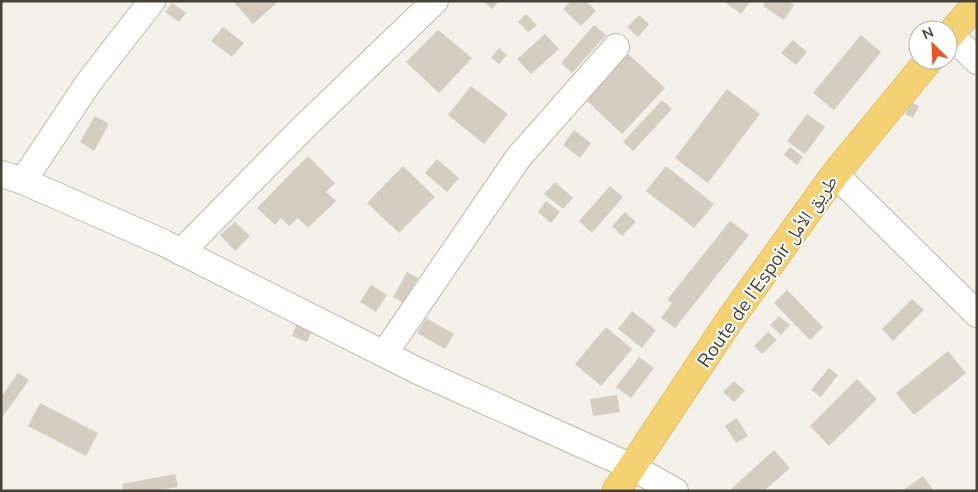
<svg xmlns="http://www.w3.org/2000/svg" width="978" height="492" font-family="Mulish,'Noto Naskh Arabic',sans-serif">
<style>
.building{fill:#d5cec0}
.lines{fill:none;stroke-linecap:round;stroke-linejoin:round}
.street-casing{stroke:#bfb9ad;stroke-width:28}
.highway-casing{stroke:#d3a844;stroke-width:29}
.street{stroke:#fff;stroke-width:26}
.highway{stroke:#f4d274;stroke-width:28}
.labels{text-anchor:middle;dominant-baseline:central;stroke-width:4;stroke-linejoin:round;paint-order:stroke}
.street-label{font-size:19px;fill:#474238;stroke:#fff}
</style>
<rect width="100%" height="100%" fill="#f4f1ea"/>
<g class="building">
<polygon points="233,1 279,1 253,24"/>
<polygon points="483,1 499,1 492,9"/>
<polygon points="571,1 586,1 596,11 581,26 563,9"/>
<polygon points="728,1 751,1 741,14 726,3"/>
<polygon points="765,1 788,1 794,5 784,20 763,6"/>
<polygon points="172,3 186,13 179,22 165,12"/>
<polygon points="526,14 537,25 528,32 518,22"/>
<polygon points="639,15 649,24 638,37 627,27"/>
<polygon points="594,25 606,35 572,73 561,63"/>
<polygon points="223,27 244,43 232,57 211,41"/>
<polygon points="438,30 472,58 439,93 406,62"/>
<polygon points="545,34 559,49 531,74 517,59"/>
<polygon points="861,35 881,52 834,110 813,93"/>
<polygon points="793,40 807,52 796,65 781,53"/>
<polygon points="499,48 507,55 499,64 491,58"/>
<polygon points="626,52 665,88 622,134 583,97"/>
<polygon points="471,86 508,114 484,144 448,115"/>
<polygon points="727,89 760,114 708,183 675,158"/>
<polygon points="662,100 672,109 633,151 623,142"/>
<polygon points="911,102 919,106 913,118 905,114"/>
<polygon points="807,114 825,127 805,154 787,141"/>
<polygon points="95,116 109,124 94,151 80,142"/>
<polygon points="574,130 591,143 580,158 563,145"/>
<polygon points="790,147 803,157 797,165 784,155"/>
<polygon points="308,156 335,183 326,192 336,201 308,228 298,218 289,226 281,218 275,225 257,208"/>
<polygon points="437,159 459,178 447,192 425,173"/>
<polygon points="403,166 435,197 399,233 367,203"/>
<polygon points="666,166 714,204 694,228 646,191"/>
<polygon points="555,182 573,198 563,209 544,194"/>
<polygon points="610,186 623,197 592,233 579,221"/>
<polygon points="546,201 560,212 551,223 538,212"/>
<polygon points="625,212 636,222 622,236 612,226"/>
<polygon points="730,221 749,235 675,328 661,318 672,303 667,300"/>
<polygon points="235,222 250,236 235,251 220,235"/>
<polygon points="407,272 418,278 404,303 393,297"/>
<polygon points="371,285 387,295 376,312 360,302"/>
<polygon points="787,290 823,327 810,340 774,303"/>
<polygon points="912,299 924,310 893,341 882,329"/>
<polygon points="632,311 656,330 642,348 618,329"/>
<polygon points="779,316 790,325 781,335 770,325"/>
<polygon points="426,318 454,334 445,349 417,333"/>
<polygon points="298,320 314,326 307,342 292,336"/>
<polygon points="606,327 632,349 601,386 575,364"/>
<polygon points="768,332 777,340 762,354 754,346"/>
<polygon points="948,351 966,373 914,415 896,393"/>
<polygon points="639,357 654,368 631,398 616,387"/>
<polygon points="829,368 838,375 821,397 811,390"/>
<polygon points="18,373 29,380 1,419 1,397"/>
<polygon points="857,379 877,399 829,446 810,426"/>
<polygon points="734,381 745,391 734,402 723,392"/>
<polygon points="617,395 620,412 593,416 590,399"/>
<polygon points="40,403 98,433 86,456 28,426"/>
<polygon points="737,418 748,436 736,443 725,426"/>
<polygon points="774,450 790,468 764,491 729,491"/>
<polygon points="175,474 178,487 154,491 123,491 122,484"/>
<polygon points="923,476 934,491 902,491"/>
</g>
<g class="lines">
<g class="street-casing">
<g id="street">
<polyline points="950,34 977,61"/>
<polyline points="1,174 23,181 164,243 418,371 632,467 675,491"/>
<polyline points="835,174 977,314"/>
<polyline points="23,181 89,82 152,1"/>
<polyline points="181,252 305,126 435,1"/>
<polyline points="384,354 518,158 616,47"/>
</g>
</g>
<g class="highway-casing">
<g id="highway">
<polyline points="948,37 977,3"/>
<polyline points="616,491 729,321 835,174 929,60"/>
</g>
</g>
<use href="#street" class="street"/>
<use href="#highway" class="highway"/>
</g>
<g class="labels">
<g class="street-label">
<text transform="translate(767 271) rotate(-55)">Route de l’Espoir طريق الأمل</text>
</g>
</g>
<rect width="978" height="492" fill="none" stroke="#474238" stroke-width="5"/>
<g transform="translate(933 45) rotate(336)"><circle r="24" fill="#ffffff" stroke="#b5b3af"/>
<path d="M0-4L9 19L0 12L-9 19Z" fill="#eb5329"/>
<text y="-8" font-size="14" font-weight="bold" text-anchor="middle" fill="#474238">N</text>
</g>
</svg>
